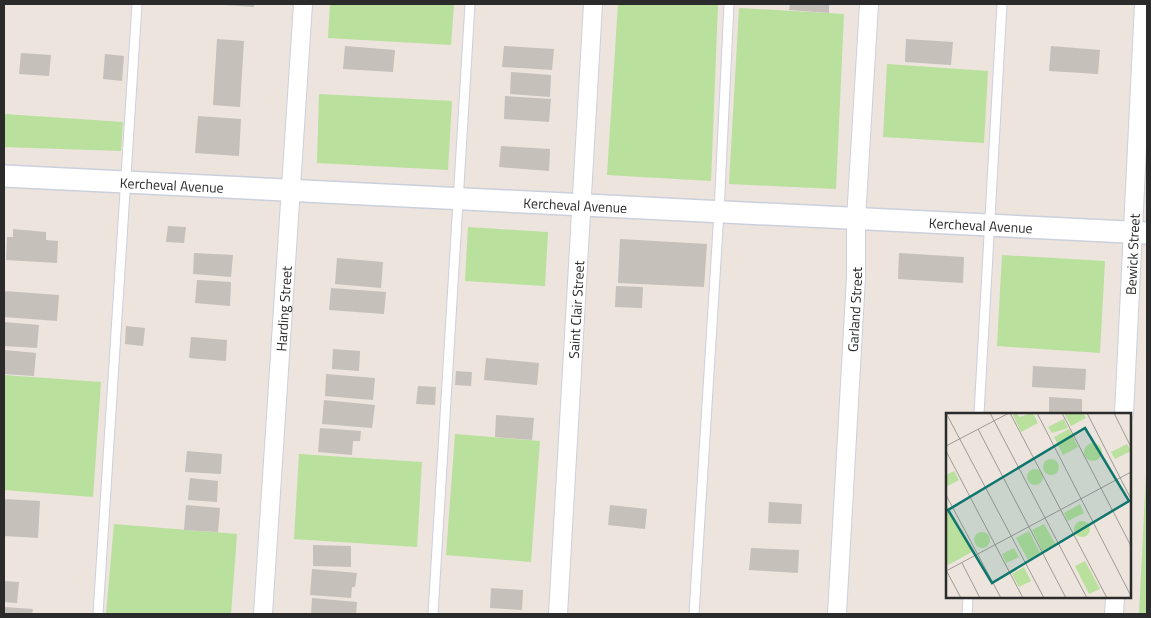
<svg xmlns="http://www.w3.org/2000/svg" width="1151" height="618" font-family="'Titillium Web',sans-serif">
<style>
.green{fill:#b9e09c}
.building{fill:#c5c0b9}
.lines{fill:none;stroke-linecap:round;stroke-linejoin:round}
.service-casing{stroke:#ccd0dc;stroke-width:11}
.minor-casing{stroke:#ccd0dc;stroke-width:20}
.tertiary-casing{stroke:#ccd0dc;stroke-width:24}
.service{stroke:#fff;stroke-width:9}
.minor{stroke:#fff;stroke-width:18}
.tertiary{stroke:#fff;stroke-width:21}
.labels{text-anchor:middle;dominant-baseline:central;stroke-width:4;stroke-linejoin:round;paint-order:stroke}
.street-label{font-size:14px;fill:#2b2b2b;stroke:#fff}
.inset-road{fill:none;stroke:#9f9a96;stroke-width:1}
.view{fill:#0f766e;fill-opacity:0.15;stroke:#0f766e;stroke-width:2.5}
.inset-edge{fill:none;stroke:#2b2b2b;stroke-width:2.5}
</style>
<rect width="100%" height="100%" fill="#ece4dd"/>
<g class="green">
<polygon points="330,4 454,4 451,45 328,38"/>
<polygon points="618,4 718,4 711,181 607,175"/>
<polygon points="739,8 844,14 836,189 729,184"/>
<polygon points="887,64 988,71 984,143 883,137"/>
<polygon points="319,94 452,101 448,170 317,163"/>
<polygon points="4,114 123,122 121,151 4,147"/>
<polygon points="468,227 548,232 545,286 465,281"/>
<polygon points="1002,255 1105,261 1100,353 997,346"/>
<polygon points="4,375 101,382 93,497 4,490"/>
<polygon points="455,434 540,441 531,562 446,555"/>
<polygon points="299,454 422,462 417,547 294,539"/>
<polygon points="1147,455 1147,614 1139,614"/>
<polygon points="114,524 237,534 231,614 106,614"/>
</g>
<g class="building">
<polygon points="226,4 254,4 254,7 226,5"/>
<polygon points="790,4 829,4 829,13 789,10"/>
<polygon points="217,39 244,41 240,107 213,105"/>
<polygon points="906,39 953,42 951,65 905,62"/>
<polygon points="345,46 395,50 393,72 343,69"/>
<polygon points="504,46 554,49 552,70 502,67"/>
<polygon points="1051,46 1100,50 1098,74 1049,71"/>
<polygon points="21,53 51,55 49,76 19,74"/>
<polygon points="105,54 124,56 122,81 103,79"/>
<polygon points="511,72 551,75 550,97 510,94"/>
<polygon points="505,96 551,99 549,122 504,119"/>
<polygon points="198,116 241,119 239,156 195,153"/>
<polygon points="501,146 550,149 549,171 499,167"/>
<polygon points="168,226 186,227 184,243 166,242"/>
<polygon points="13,229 46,232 46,240 58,241 57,263 6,260 7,237 13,237"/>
<polygon points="620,239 707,244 704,287 618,283"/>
<polygon points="194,253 233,255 231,277 193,274"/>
<polygon points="899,253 964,257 963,283 898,279"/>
<polygon points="337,258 383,262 381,288 335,284"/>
<polygon points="197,280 231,282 230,306 195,303"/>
<polygon points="616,286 643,287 642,308 615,307"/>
<polygon points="331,288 386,292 384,314 329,310"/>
<polygon points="4,291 59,295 57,321 4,317"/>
<polygon points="4,322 39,325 37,348 4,346"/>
<polygon points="126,326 145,328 143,346 125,344"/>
<polygon points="191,337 227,340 226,361 189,358"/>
<polygon points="333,349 360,351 359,371 332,369"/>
<polygon points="4,350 36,353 34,376 4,374"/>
<polygon points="486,358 539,363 537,385 484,380"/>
<polygon points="1033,366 1086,369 1085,390 1032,387"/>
<polygon points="456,371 472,372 471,386 455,385"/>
<polygon points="326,374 375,378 373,400 325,396"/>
<polygon points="418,386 436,387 435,405 416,404"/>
<polygon points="1049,397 1082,399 1082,414 1049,414"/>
<polygon points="324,400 375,405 372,428 322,424"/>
<polygon points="496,415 534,418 532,440 495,437"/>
<polygon points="320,428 361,431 360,441 353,441 352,455 318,452"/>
<polygon points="187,451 222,454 221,474 185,472"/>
<polygon points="190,478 218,481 217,502 188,500"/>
<polygon points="4,499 40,501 38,538 4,536"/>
<polygon points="769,502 802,504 801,524 768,523"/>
<polygon points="186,505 220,508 218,532 184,530"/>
<polygon points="610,505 647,509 645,529 608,525"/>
<polygon points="313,545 351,546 351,567 313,566"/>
<polygon points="751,548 799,550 798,573 749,570"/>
<polygon points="312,569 357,573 355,587 352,587 351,598 310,595"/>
<polygon points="4,581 19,582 17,603 4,602"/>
<polygon points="491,588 523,590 522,610 490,608"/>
<polygon points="312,598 357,602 356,614 311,614"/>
<polygon points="4,607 33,609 32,614 4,614"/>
</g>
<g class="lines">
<g class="service-casing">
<g id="service">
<polyline points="979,414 1002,4"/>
<polyline points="98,614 137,4"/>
<polyline points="433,614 470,4"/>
<polyline points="694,614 719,212 729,4"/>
<polyline points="967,614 968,597"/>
</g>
</g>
<g class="minor-casing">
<g id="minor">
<path id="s1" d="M1124,414L1144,4"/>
<path id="s2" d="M263,614L303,4"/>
<path id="s3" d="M558,614L593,4"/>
<path id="s4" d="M837,614L856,277V219L869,4"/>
<polyline points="1114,614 1115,597"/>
</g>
</g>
<g class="tertiary-casing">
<g id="tertiary">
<path id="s5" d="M4,176L1147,233"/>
</g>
</g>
<use href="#service" class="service"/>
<use href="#minor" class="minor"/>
<use href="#tertiary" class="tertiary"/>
</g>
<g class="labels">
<g class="street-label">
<text stroke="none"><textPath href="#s5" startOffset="168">Kercheval Avenue</textPath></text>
<text stroke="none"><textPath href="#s5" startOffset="572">Kercheval Avenue</textPath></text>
<text stroke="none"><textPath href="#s5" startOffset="978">Kercheval Avenue</textPath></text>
<text stroke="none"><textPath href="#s1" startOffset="160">Bewick Street</textPath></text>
<text stroke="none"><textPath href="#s2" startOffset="306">Harding Street</textPath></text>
<text stroke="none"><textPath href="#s3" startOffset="305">Saint Clair Street</textPath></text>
<text stroke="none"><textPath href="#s4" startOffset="305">Garland Street</textPath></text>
</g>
</g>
<g transform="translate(946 413)">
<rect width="185" height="185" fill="#ece4dd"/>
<path d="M71,0L73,4L87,0L92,10L75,19L67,2ZM118,0H137L140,5L125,13ZM118,6L122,15L106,20L102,14ZM123,16L132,34L117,42L108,24ZM138 39a9 9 0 1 1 18 0a9 9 0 1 1-18 0ZM181,31L185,38L169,46L165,39ZM97 54a8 8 0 1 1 16 0a8 8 0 1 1-16 0ZM81 64a8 8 0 1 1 16 0a8 8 0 1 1-16 0ZM8,58L13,67L0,74V62ZM0,90L26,139L2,152L0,148ZM134,91L138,100L122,108L118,100ZM128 116a8 8 0 1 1 16 0a8 8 0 1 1-16 0ZM98,111L110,132L97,139L86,117ZM83,118L94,140L82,147L70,125ZM28 127a8 8 0 1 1 16 0a8 8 0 1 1-16 0ZM68,135L73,144L60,150L56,141ZM139,148L154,176L143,181L129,153ZM78,154L85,168L73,174L66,161Z" fill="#b9e09c"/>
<path class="inset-road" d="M0,0L98,185M44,0L141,185M64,0L161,185M91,0L185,183M116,0L185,133M141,0L185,86M168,0L185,34M32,16L120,185M0,33L63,0M0,38L77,185M0,82L55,185M16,150L34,185M0,157L15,185M0,158L185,59"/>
<path class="view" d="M139,15L183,88L46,170L2,97Z"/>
<rect width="185" height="185" class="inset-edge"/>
</g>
<rect width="1151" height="618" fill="none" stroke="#2b2b2b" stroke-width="10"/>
</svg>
